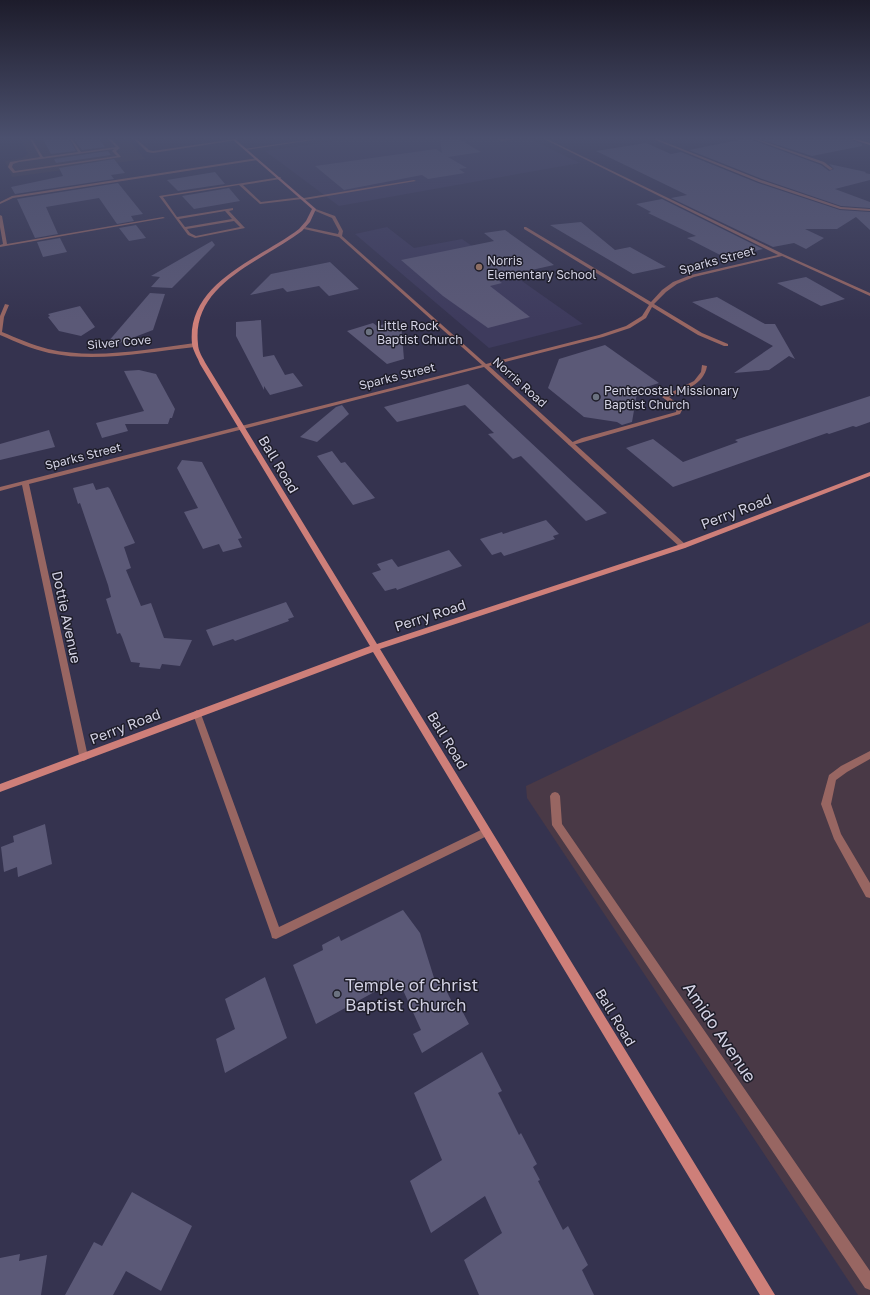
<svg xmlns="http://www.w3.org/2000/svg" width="870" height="1295" font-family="'Golos Text',sans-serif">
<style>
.commercial{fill:#423b4c}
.industrial{fill:#493946}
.built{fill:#3e3b5d}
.building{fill:#5b5977}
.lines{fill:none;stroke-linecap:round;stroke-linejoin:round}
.lane{fill:#986662;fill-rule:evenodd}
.street{fill:#986662;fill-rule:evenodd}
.secondary{fill:#ce7f79;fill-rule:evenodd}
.education-dot{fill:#8d6e63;stroke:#1e1d29;stroke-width:1.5}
.worship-dot{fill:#6b7280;stroke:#1e1d29;stroke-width:1.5}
.labels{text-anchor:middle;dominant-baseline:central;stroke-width:3;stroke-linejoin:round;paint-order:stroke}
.far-poi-label{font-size:12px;fill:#d3d2e4;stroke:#1e1d29;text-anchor:start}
.far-street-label{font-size:12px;fill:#d3d2e4;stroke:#1e1d29}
.street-label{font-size:14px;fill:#d3d2e4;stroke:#1e1d29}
.near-poi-label{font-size:17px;fill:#d3d2e4;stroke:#1e1d29;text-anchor:start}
.near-street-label{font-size:17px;fill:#d3d2e4;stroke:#1e1d29}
</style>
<rect width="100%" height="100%" fill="#35334f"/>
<polygon class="commercial" points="21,139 128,139 145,159 12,177 5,161 22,158 28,154"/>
<polygon class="industrial" points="870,622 870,1295 858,1295 527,798 526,786"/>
<g class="built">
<polygon points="349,139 530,139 580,163 339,206 265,151"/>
<polygon points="387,227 414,248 462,239 583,324 489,348 355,234"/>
</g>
<g class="building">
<polygon points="43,139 69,139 76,151 51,154"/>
<polygon points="74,139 99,139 105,147 82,150"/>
<polygon points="459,139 481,152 448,157 467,168 459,169 465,173 428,179 422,175 344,190 315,166 436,149 442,153 440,140"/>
<polygon points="743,139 752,139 752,140 821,165 829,171 834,169 829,164 866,172 865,173 870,174 870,180 835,189 870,202 870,208 841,206 762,179 689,150"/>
<polygon points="760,139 850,139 862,144 862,146 812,156"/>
<polygon points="646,143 671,154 681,152 758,183 840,210 870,212 870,230 856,217 837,229 805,229 824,238 806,249 794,243 773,247 671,198 687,195 596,151"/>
<polygon points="108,151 111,155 56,163 54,159"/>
<polygon points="114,159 125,173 111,175 114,179 15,194 11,187 63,176 59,168"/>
<polygon points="215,172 225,184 178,191 167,180"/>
<polygon points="118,183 143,214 131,216 134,221 117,224 99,198 46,207 58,234 35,238 17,199"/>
<polygon points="229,188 240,201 194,209 182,196"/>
<polygon points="662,199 763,249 726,258 687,238 696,236 648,213 651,212 636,204"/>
<polygon points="581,222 615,250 630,247 666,267 633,274 550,225"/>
<polygon points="136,225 146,238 129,241 119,228"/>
<polygon points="505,230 554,265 495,278 502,283 490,286 530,317 488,328 443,296 401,260 494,241 484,233"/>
<polygon points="60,238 67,252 43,257 37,242"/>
<polygon points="212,241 215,245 172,288 151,287 160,277 151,276"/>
<polygon points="330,262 359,289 329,296 319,286 287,292 283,288 250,295 271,274"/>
<polygon points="806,277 845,299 821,306 777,283"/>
<polygon points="150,293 165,294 153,330 101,350"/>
<polygon points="717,297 765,324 775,324 795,359 789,356 769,370 734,373 773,346 692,302"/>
<polygon points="80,306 95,327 81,336 59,331 48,317 50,316 48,314"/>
<polygon points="261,320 263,357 274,355 285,375 293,373 303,386 270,395 264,386 264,390 236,336 236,322"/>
<polygon points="393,322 401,324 404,359 387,364 347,331 373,323 377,326"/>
<polygon points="605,345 659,383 634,391 637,393 632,422 622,425 617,422 584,417 548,388 559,359"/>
<polygon points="139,370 156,374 175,409 172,418 170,418 168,424 125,424 128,431 102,438 96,423 144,411 124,371"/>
<polygon points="468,384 573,482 607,513 586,521 521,456 513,459 488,434 494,433 465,405 397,422 384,407"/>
<polygon points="870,396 870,422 856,427 853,426 829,434 827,433 673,487 626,448 653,439 683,462 738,442 735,440"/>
<polygon points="342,405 349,414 317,442 300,437 336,407"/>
<polygon points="49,430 55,447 0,460 0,444"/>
<polygon points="332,451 341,463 345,462 375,498 353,505 317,456"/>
<polygon points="182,460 202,462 242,538 238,539 242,547 223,552 219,544 203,549 184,512 198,508 177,468"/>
<polygon points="93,483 96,490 108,487 110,489 135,543 124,547 131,568 126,570 141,606 151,603 164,638 192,640 180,666 162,664 160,669 139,667 140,663 131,662 122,637 120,633 117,634 106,599 111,597 108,585 80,503 78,504 73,488"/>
<polygon points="546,520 559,534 553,536 555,539 504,556 501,552 492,555 480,539 502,532 503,534"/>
<polygon points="449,550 462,566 397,590 396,588 385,591 372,573 381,570 377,564 392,559 398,567"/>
<polygon points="286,602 294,617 288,619 289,621 235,641 233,639 213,646 206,630"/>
<polygon points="45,824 52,864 18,877 17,867 4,872 1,847 14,842 13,836"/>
<polygon points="403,910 420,933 435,981 440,978 453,1004 457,1001 469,1024 422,1053 413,1034 421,1030 398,979 316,1024 293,965 323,950 322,945 339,936 341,941"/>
<polygon points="265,977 287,1038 225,1073 216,1039 235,1029 225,999"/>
<polygon points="482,1052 502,1091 498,1093 519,1135 521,1133 537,1164 533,1167 540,1180 538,1181 563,1230 568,1226 588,1265 582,1270 594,1295 479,1295 464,1260 502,1233 485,1196 431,1233 410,1181 442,1160 414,1093"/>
<polygon points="132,1192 192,1226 161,1291 126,1271 113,1295 65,1295 94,1242 102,1246"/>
<polygon points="20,1254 19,1261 47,1255 41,1295 0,1295 0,1258"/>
</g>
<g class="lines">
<g class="lane">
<path d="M30,139H32L43,157L78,152L70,139H72L81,152L116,147L108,139H111L120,148L116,151L121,157L13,173L8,167L10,162L40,157ZM114,149L112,151L117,156L15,171L12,167L13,164L19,162Z"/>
<polygon points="134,139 136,139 149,150 153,151 235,139 237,140 153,153 147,152"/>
<polygon points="496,139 516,139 502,141"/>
<path d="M281,177L280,179L243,185L261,202L302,197L304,198L414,180L416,181L304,200L302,199L260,204L239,185L163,197L177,217L233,208V210L229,211L245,228L195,238L188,235L159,196ZM225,211L232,219L185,227L179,219ZM234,221L240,227L196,236L190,233L187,229Z"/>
<path d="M702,365L707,366C704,385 684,390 669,397L683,408L680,414L573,445L571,446L568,444L582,438L676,412L677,408L662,397L694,381L701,372Z"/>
<polygon points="197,710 200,712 201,714 279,927 483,829 486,827 489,829 491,832 489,835 276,939 272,938 271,934 193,714 194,712"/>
<polygon points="870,751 870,759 847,772 836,780 831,804 841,834 870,883 870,898 866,897 834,839 821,804 829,775 841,766"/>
<polygon points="555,792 558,793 560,796 562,824 870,1271 870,1290 865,1288 554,828 552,825 550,796 552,793"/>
</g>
<g class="street">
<polygon points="313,139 319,139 246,150 244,149"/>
<polygon points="544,139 547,139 783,254 870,293 870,296 782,256 694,277 677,284 666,292 654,304 702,333 728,344 728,346 724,346 698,335 652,307 646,318 630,328 603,337 489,366 685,544 687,546 685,548 681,548 484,367 29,484 88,757 86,760 83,761 80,760 22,485 0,491 0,487 482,365 339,237 304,229 305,227 338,234 339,231 332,218 313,210 313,208 335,216 343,231 342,236 486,364 599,335 626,326 642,316 649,305 524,229 524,227 526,227 651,302 662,290 673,282 691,275 778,255"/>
<polygon points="653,139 657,139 761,180 841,207 870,209 870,211 840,209 759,182"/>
<polygon points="753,139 757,139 824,162 833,169 830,170 822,164"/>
<polygon points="257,158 258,160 13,198 0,204 0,202 12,196"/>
<polygon points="0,215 2,216 7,244 163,217 165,218 0,247 0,245 3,244 0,227"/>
<path d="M5,304L9,305L4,317L2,332C17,338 32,345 48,349C96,360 147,349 195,343L198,345L195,347C147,352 97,363 49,353C32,349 16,342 0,335V316Z"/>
</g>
<g class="secondary">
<path d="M232,139H235L316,209L310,222L302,231C263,261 191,283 198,344C198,351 203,358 206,364L377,644L681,544L870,472V476L685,548L380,649L775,1295H760L373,652L0,792V784L370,646L200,364C198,358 193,351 192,344C186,282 260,259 299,229L306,221L312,209Z"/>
<polygon points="851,139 855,139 870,143 870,145"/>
</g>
</g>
<linearGradient id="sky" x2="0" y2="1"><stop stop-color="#1d1c2b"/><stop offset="0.43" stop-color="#4b506e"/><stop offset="1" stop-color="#4b506e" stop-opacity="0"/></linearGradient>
<rect width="870" height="320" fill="url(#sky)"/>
<circle class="education-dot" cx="479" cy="267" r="4"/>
<g class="worship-dot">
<circle cx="369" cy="332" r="4"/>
<circle cx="596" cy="397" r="4"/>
<circle cx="337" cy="994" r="4"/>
</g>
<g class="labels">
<g class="far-poi-label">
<text x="487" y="260">Norris<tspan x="487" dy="14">Elementary School</tspan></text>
<text x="377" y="325">Little Rock<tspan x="377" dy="14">Baptist Church</tspan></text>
<text x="604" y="390">Pentecostal Missionary<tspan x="604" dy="14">Baptist Church</tspan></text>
</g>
<g class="far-street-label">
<text transform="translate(717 260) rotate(-15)">Sparks Street</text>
<text transform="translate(119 342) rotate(-5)">Silver Cove</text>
<text transform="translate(397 376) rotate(-14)">Sparks Street</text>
<text transform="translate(520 382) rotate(42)">Norris Road</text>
<text transform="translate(83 456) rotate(-14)">Sparks Street</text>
</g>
<g class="street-label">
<text transform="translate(279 464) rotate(59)">Ball Road</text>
<text transform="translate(736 511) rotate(-21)">Perry Road</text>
<text transform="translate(430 615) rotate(-18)">Perry Road</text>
<text transform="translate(67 617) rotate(78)">Dottie Avenue</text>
<text transform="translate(125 726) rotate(-21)">Perry Road</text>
<text transform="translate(448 740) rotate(59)">Ball Road</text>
<text transform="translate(616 1017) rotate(59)">Ball Road</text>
</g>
<g class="near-poi-label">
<text x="345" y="984">Temple of Christ<tspan x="345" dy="20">Baptist Church</tspan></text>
</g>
<g class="near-street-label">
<text transform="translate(720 1032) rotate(56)">Amido Avenue</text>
</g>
</g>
</svg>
